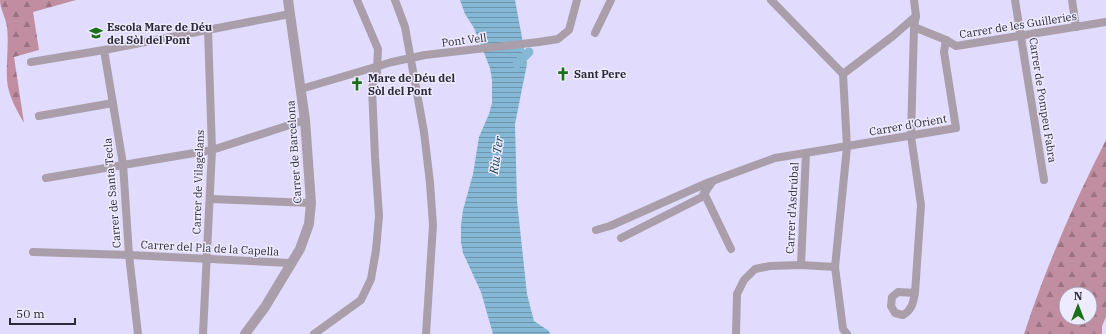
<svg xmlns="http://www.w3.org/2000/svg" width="1106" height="334" font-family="'IBM Plex Serif',serif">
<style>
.forest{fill:url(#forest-firs);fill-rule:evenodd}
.water{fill:url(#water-rules)}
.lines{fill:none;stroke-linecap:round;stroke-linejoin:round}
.canal{stroke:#85b8d4;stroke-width:9}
.minor{stroke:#a99eaa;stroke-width:8}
.tertiary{stroke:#a99eaa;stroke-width:10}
.minor-bridge{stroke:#a99eaa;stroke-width:8}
.labels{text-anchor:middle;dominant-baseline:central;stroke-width:3;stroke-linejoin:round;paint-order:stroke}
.street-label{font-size:11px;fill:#2c2a36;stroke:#eeebff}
.poi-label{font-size:11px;font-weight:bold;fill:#2c2a36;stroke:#eeebff;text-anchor:start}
.water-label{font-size:12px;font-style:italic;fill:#08354a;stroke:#eeebff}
</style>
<defs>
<pattern id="forest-firs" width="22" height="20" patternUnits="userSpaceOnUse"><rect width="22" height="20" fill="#c08da1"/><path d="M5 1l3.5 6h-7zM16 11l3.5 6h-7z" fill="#9c7384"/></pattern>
<pattern id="water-rules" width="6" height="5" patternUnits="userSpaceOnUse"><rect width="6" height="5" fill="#85b8d4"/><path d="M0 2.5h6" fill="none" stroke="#6d96ad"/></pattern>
</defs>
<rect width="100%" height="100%" fill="#e1dcfd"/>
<g class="forest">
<path d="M0,0H76L33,12L39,50L14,57L24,123C17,111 8,95 7,80C6,62 9,45 7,27C6,18 0,9 0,0Z"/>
<path d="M1106,140V317L1102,326V334H1024C1046,267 1074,202 1106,140ZM1066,294H1090V318H1066Z"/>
</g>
<polygon class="water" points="460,0 515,0 527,64 515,124 517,201 527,294 534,321 549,331 550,334 493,334 481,292 463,253 461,242 461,225 463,210 473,174 479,137 489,114 492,103 492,80 490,68 474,28 465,14"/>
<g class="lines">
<polyline class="canal" points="517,64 529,52"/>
<g class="minor">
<polyline points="395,0 405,27 424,132 430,183 433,225 426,334"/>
<polyline points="771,0 843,74 847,147 835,267 843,329 847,334"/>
<path d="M914,0L916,16L914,27L911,136L921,205L915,293L898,292L892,297L891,306L895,313L903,315C912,310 913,303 915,293"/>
<polyline points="1015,0 1044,180"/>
<polyline points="1072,0 1076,27"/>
<polyline points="914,27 946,40 956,46 1106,22"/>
<polyline points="595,33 611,0"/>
<polyline points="539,42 558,39 569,30 577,0"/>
<polyline points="104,50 123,164 129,255 138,334"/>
<polyline points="31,62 104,50 290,14"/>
<polyline points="843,74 893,36 916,16"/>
<polyline points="301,89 392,62"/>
<polyline points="39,116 113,103"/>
<polyline points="46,178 212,150 305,120"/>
<polyline points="704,193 731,249"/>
<polyline points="210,199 311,203"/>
<polyline points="596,230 610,226 707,183 775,158 956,128 944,52 946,40"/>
<polyline points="621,238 702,197 712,182"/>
<polyline points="33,252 129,255 290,263"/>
<polyline points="801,265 806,153"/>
<polyline points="203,334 212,150 208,30"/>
<polyline points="314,334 361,300 371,279 376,250 379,216 375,157 372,88 377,72 378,49 357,0"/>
<polyline points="736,334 737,294 744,280 755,269 770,266 801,265 835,267"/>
</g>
<polyline class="tertiary" points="245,334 265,307 300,249 309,224 311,203 305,120 288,0"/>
<polyline class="minor-bridge" points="392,62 425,55 539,42"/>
</g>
<defs>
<g id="school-bare" transform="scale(1.08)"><path d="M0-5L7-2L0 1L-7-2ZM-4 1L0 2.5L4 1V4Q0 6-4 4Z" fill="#1a6f18" stroke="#eeebff" stroke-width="2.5" paint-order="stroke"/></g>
<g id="church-bare" transform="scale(1.08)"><path d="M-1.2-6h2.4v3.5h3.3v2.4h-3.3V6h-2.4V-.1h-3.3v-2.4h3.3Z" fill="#1a6f18" stroke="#eeebff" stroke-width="2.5" paint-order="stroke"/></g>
</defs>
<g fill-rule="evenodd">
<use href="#school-bare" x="96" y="33"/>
<use href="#church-bare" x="563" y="74"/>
<use href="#church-bare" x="357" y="84"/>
</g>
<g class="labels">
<g class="street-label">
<text transform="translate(1018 25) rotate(-9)">Carrer de les Guilleries</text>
<text transform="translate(464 40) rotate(-7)">Pont Vell</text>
<text transform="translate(1043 100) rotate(81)">Carrer de Pompeu Fabra</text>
<text transform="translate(908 125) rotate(-10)">Carrer d'Orient</text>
<text transform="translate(294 152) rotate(-94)">Carrer de Barcelona</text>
<text transform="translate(198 182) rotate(-88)">Carrer de Vilagelans</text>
<text transform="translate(112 193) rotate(-95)">Carrer de Santa Tecla</text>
<text transform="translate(792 208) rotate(-87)">Carrer d'Asdrúbal</text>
<text transform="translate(210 248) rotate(3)">Carrer del Pla de la Capella</text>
</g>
<g class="poi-label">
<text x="107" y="27">Escola Mare de Déu<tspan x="107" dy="13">del Sòl del Pont</tspan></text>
<text x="574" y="74">Sant Pere</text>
<text x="368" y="78">Mare de Déu del<tspan x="368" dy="13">Sòl del Pont</tspan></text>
</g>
<g class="water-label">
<text transform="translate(496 155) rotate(-81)">Riu Ter</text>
</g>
</g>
<g transform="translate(1078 306)"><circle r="19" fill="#eeebff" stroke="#a09eaf"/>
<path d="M0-3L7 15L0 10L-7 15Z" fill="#1a6f18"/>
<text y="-6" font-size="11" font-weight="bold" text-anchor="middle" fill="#2c2a36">N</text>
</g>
<path d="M10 318v6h65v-6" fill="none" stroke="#2c2a36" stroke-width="2"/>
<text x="16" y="318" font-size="12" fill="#2c2a36" stroke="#eeebff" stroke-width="3" paint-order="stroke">50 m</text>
</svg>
